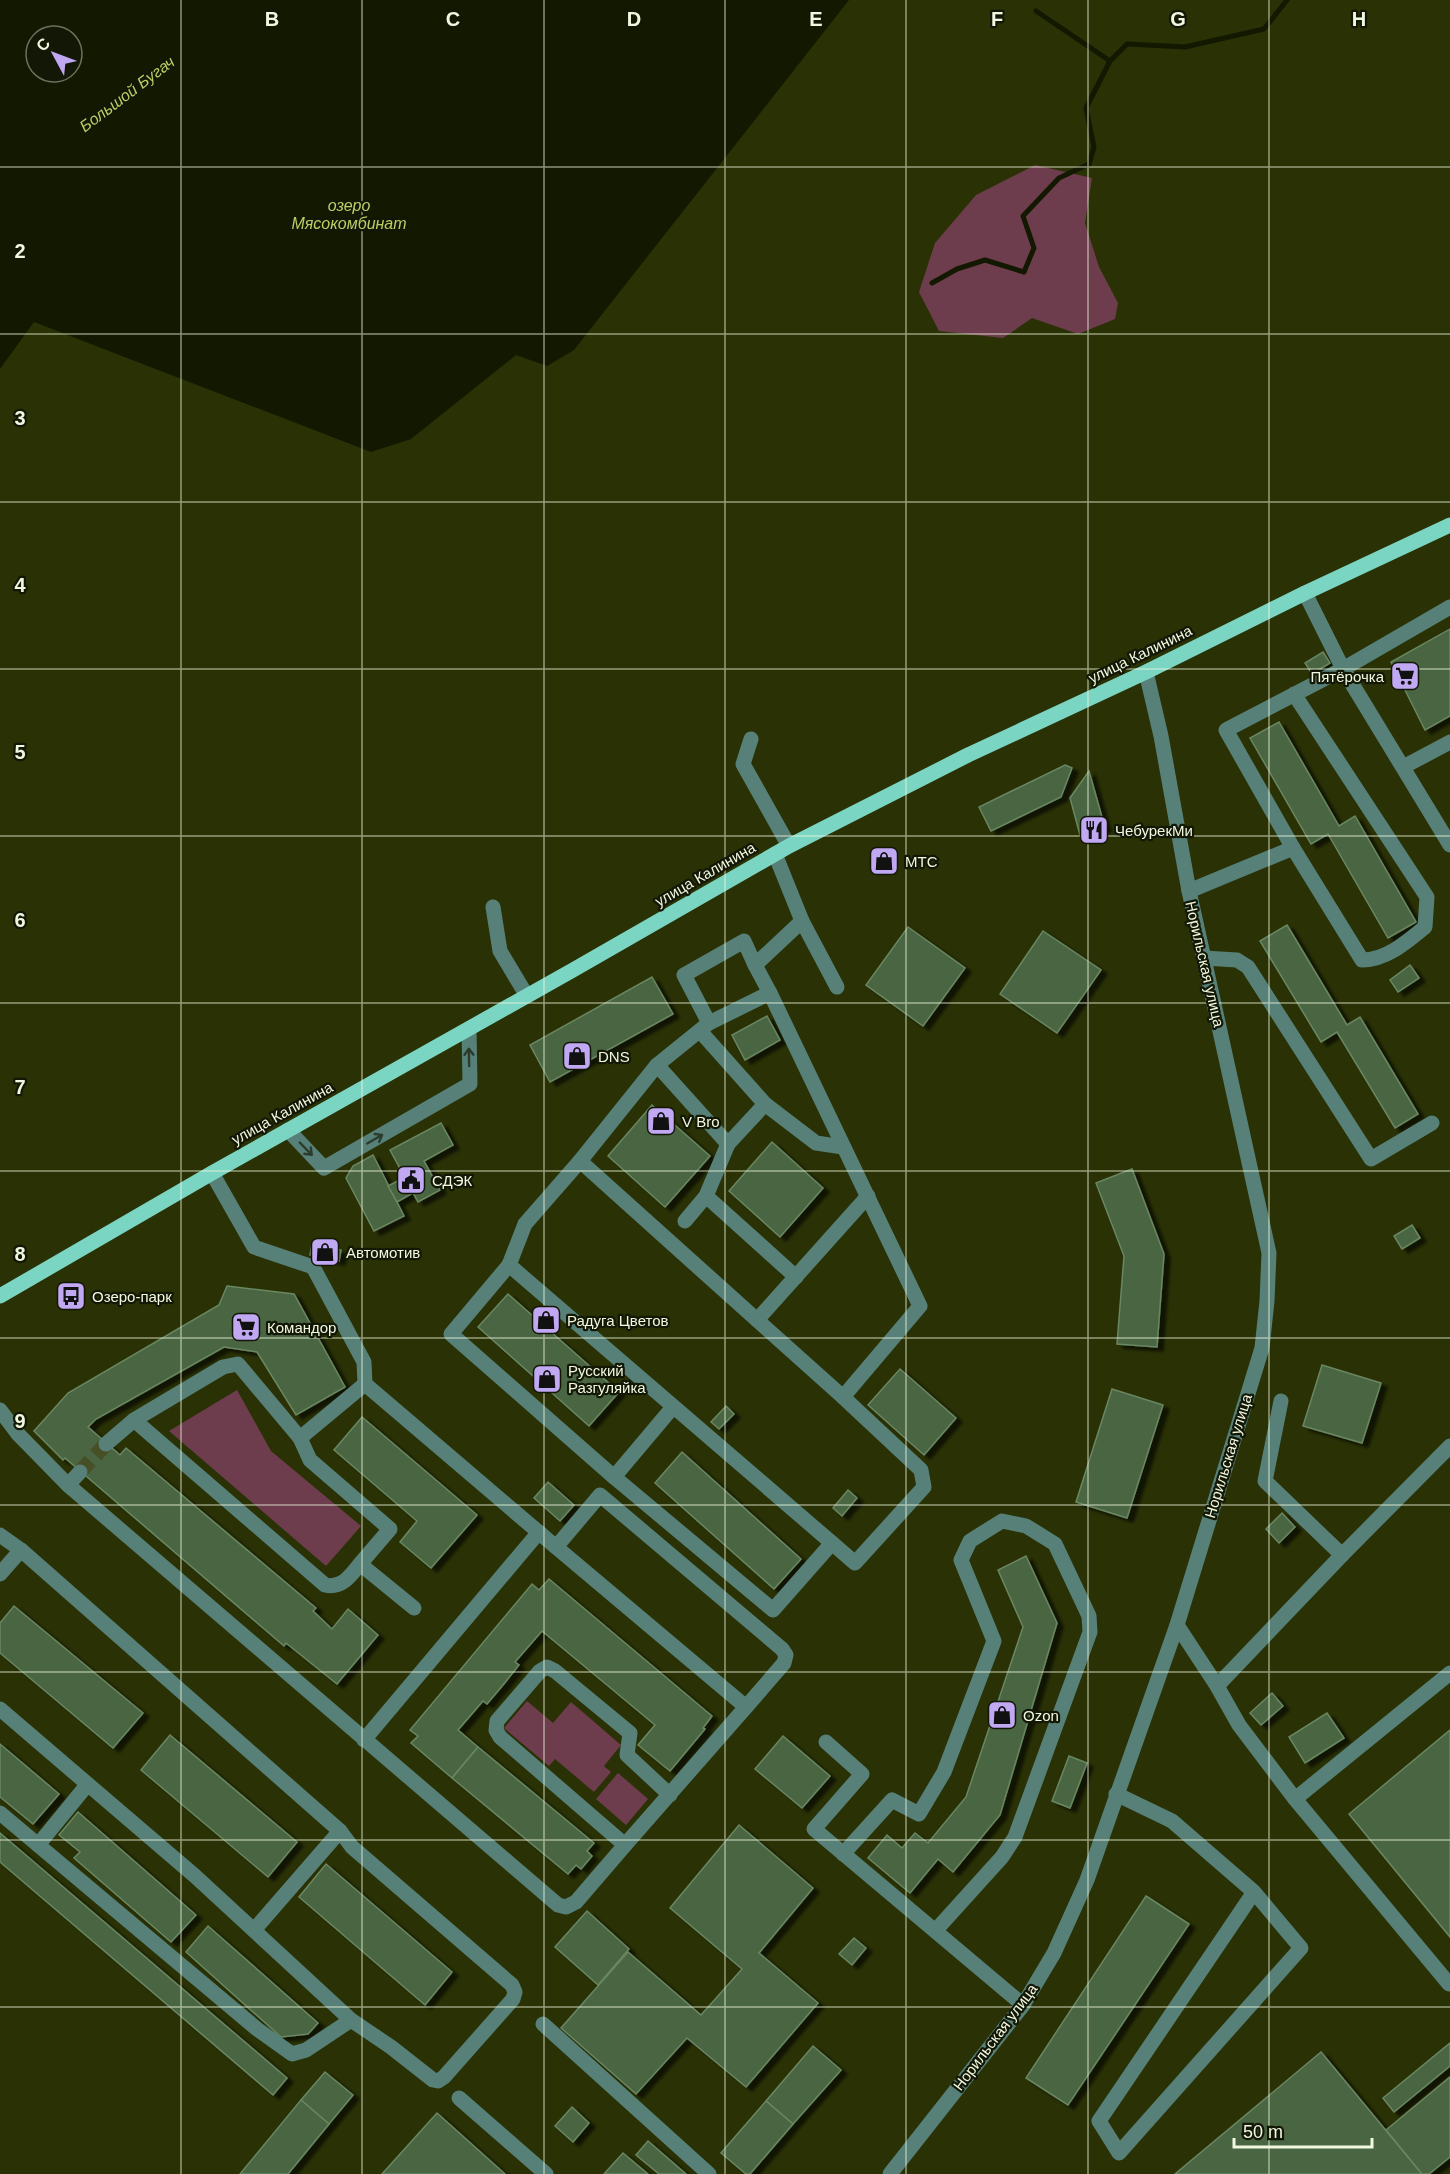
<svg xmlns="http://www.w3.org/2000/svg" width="1450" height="2174" font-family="Helvetica,sans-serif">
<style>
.green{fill:#6e3d4d}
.water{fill:#131801;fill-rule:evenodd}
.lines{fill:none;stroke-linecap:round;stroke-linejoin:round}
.stream{stroke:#131801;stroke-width:5}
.building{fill:#486542;stroke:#6a8762;stroke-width:1.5;filter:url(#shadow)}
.minor-tunnel{stroke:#474f26;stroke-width:15;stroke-dasharray:15 8;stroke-linecap:butt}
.minor{stroke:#578178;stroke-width:15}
.major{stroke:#7bd5c3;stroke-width:15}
.oneway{stroke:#2b3c2e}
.grid{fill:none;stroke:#f1f8e0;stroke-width:1.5;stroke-opacity:0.55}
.labels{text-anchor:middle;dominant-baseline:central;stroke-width:4.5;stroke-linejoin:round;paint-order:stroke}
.street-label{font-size:15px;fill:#f1f8e0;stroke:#131706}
.poi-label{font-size:15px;fill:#f1f8e0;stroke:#131706;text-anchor:start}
.water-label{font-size:16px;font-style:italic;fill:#b8cf63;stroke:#131706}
.grid-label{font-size:20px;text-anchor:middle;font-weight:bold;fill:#f1f8e0;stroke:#131706;stroke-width:4.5;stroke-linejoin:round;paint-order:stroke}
</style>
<defs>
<filter id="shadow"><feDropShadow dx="6" dy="4" stdDeviation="1.5" flood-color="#0009"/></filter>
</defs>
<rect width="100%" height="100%" fill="#293105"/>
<g class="green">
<polygon points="1035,165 1092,178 1085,223 1099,267 1118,303 1115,319 1078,334 1032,318 1003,338 939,331 919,292 935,243 976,195"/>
<polygon points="237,1390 271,1451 361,1526 326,1566 169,1431"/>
<polygon points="527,1701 553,1723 571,1702 621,1745 604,1766 611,1772 594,1792 555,1759 549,1766 504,1728"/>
<polygon points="618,1773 648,1799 626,1825 596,1799"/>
</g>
<path class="water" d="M0,0H849L574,350L547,366L516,355L411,439L371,452L34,322L0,369ZM36,36H72V72H36Z"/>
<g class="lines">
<g class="stream">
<polyline points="1036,11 1110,61"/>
<polyline points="932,283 957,269 985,260 1024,272 1034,248 1023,216 1059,178 1089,164 1094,147 1086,108 1110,61 1127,44 1185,47 1264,29 1287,0"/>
</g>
</g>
<g class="building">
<polygon points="1450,629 1450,716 1425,730 1391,662"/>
<polygon points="1323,652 1330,663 1312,674 1305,663"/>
<polygon points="1279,722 1339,826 1355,816 1416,922 1388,938 1328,834 1311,844 1250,738"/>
<polygon points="1065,765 1072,768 1061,797 991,831 979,807"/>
<polygon points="1089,771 1105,828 1080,835 1070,798"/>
<polygon points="1287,925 1347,1025 1360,1017 1418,1114 1395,1128 1337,1032 1321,1042 1260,941"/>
<polygon points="908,927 965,968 923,1026 866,985"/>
<polygon points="1043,931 1101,970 1057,1033 1000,994"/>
<polygon points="1410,965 1419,978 1398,992 1390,980"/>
<polygon points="652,977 673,1014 550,1082 530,1045"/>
<polygon points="767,1016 780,1040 745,1060 732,1035"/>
<polygon points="652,1105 710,1156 665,1207 608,1156"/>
<polygon points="441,1123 453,1145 424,1161 440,1190 418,1202 390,1150"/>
<polygon points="772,1142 823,1188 780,1237 729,1191"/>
<polygon points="373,1155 404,1216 374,1231 346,1178 353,1166"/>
<polygon points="1132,1169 1164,1254 1157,1347 1117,1344 1124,1256 1096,1183"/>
<polygon points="405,1177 413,1193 397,1202 388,1186"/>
<polygon points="1412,1225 1420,1238 1402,1249 1394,1236"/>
<polygon points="312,1244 341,1250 339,1261 310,1255"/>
<polygon points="227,1286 294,1294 345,1387 296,1415 257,1352 224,1347 96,1419 88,1427 120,1455 126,1448 316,1608 313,1611 332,1629 348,1609 378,1635 337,1684 286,1643 284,1646 65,1458 63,1460 34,1431 68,1393 219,1305"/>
<polygon points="508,1294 619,1392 589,1426 478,1327"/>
<polygon points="1322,1365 1381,1383 1362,1443 1303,1426"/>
<polygon points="900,1369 956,1418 924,1455 868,1405"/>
<polygon points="1112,1389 1163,1405 1127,1518 1076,1502"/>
<polygon points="726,1406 734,1414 719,1429 711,1422"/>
<polygon points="362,1417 477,1515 431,1568 400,1542 417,1521 334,1450"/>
<polygon points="682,1452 801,1559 774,1589 655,1483"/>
<polygon points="548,1482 574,1505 560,1521 534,1498"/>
<polygon points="848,1490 857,1498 842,1516 833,1508"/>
<polygon points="1282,1513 1295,1527 1279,1543 1266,1529"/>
<polygon points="1026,1556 1057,1623 1000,1815 953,1872 938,1859 910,1893 868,1858 887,1835 902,1848 915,1833 928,1843 966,1797 1023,1627 998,1570"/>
<polygon points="549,1579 712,1716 703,1728 705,1729 670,1771 638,1745 655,1725 542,1631 515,1662 519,1665 503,1685 487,1704 483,1701 458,1730 478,1747 452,1778 411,1743 418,1736 410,1730 532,1584 539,1590"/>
<polygon points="14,1606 143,1713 113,1748 0,1653 0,1623"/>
<polygon points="1272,1693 1283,1706 1261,1725 1250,1713"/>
<polygon points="1327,1713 1344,1738 1305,1763 1289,1737"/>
<polygon points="1450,1730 1450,1937 1349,1814"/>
<polygon points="170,1735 297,1842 268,1877 141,1770"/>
<polygon points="783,1736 830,1776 802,1808 755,1769"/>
<polygon points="0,1744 59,1794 33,1824 0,1797"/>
<polygon points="478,1747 594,1843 587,1851 592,1856 581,1869 576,1865 568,1874 452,1778"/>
<polygon points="1069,1756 1087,1763 1070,1808 1052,1801"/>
<polygon points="78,1812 196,1915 171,1942 74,1858 80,1852 59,1835"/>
<polygon points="739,1825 813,1888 759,1953 818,2003 746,2087 687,2038 636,2094 561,2028 628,1952 701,2015 742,1969 670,1908"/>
<polygon points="0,1833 287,2078 273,2095 0,1862"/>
<polygon points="326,1864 452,1972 425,2005 299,1897"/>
<polygon points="1146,1896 1189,1924 1068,2105 1026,2078"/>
<polygon points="587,1911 629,1949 598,1985 555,1947"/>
<polygon points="208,1926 318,2023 308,2034 281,2037 186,1952"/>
<polygon points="854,1938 866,1948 852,1965 839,1954"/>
<polygon points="1450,2043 1450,2066 1394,2112 1383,2098"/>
<polygon points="813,2046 841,2070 793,2124 766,2101"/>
<polygon points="1321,2052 1422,2174 1175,2174"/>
<polygon points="325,2072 353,2095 329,2124 301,2100"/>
<polygon points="1450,2077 1450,2157 1429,2174 1422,2174 1386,2130"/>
<polygon points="301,2100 329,2124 288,2174 240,2174"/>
<polygon points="766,2101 793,2124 750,2174 746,2174 721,2153"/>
<polygon points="572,2107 589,2123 573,2142 555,2126"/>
<polygon points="437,2113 505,2174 382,2174"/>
<polygon points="648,2141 686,2174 659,2174 636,2155"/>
<polygon points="623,2153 648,2174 604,2174"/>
</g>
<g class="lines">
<polyline class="minor-tunnel" points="80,1472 106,1444"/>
<g class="minor">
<polyline points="1305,593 1343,669 1450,845"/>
<path d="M1294,694L1427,897L1425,927C1407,942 1386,960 1362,960L1293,848L1226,730L1343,669L1450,607"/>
<polyline points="751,739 743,764 789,846"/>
<polyline points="1403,767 1450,742"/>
<polyline points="775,854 802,921 837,987"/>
<polyline points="1189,891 1293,848"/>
<polyline points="493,907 500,951 527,996"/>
<polyline points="802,921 755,965 770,993 709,1023 657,1065 580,1161 757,1320 868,1196"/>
<polyline points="1204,958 1237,960 1248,967 1371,1159 1432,1123"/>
<polyline points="770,993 920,1306 843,1397 921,1470 924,1487 855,1563 832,1543"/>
<polyline points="709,1023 684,975 744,941 755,965"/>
<polyline points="700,1031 765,1104"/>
<polyline points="657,1065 728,1144 765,1104 816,1143 843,1147"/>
<polyline points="288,1130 324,1168 470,1084 469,1029"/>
<polyline points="212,1173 254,1247 313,1267 364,1362 365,1384 556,1547"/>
<polyline points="706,1196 796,1277"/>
<polyline points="685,1221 706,1196 728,1144"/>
<polygon points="509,1265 832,1543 773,1610 614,1477 451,1334"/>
<polyline points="509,1265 525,1224 580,1161"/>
<polyline points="757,1320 843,1397"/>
<polyline points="0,1410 18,1434 68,1485 558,1905 566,1907 576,1902 625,1845"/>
<polyline points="134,1420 223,1367 238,1364 300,1438 365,1384"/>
<polyline points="300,1438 310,1460 390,1529 360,1564"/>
<path d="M106,1444L134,1420L325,1585C342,1589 351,1575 360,1564L414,1608"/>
<polyline points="614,1477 673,1407"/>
<polyline points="68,1485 80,1472"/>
<polyline points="0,1535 21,1550 340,1831 352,1847 512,1985 515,1992 513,1999 444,2077 438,2081 433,2080 391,2047 351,2020 195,1876 0,1709"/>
<polyline points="1342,1555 1450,1446"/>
<polyline points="0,1574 21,1550"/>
<polyline points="1177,1625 1217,1686 1239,1725 1295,1799 1449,1984"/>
<polyline points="1217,1686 1342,1555 1265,1481 1281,1401"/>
<polyline points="364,1740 539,1532 544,1537"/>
<polyline points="826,1742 862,1774 814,1829 1023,2005"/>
<polyline points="1116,1794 1172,1821 1254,1892 1301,1948 1119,2153 1099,2121 1254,1892"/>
<polyline points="670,1795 627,1755 630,1733 555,1671 547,1667 540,1671 497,1721 496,1730 500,1737 625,1845 746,1707 556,1547 600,1495 782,1649 786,1655 784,1663 746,1707"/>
<polyline points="1295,1799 1450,1673"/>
<polyline points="0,1813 257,2029 292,2054 306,2050 351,2020"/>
<polyline points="38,1845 87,1785"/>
<polyline points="843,1854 892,1800 919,1814 944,1772 994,1641 961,1560 970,1541 1002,1521 1026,1526 1055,1544 1089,1616 1090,1632 1015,1837 1002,1857 936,1930"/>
<polyline points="254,1930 340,1831"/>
<polyline points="543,2024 709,2174"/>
<polyline points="459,2098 546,2174"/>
<polyline points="890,2174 1023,2005 1054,1953 1087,1880 1177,1625 1262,1348 1267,1301 1269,1253 1189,891 1161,736 1146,672"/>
</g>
<polyline class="major" points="0,1296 212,1173 573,970 789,846 968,755 1146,672 1305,593 1450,525"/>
</g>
<defs><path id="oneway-shaft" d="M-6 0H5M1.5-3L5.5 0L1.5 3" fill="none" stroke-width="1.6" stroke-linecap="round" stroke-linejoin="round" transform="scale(1.5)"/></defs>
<g class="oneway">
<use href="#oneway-shaft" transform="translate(469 1057) rotate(-91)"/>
<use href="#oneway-shaft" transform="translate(375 1139) rotate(-30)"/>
<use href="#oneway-shaft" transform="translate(306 1149) rotate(46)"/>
</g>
<path class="grid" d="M181,0V2174M362,0V2174M544,0V2174M725,0V2174M906,0V2174M1088,0V2174M1269,0V2174M0,167H1450M0,334H1450M0,502H1450M0,669H1450M0,836H1450M0,1003H1450M0,1171H1450M0,1338H1450M0,1505H1450M0,1672H1450M0,1840H1450M0,2007H1450"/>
<defs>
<g id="supermarket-square" transform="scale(1.5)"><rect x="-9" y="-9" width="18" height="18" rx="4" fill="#c1a8f3" stroke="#131706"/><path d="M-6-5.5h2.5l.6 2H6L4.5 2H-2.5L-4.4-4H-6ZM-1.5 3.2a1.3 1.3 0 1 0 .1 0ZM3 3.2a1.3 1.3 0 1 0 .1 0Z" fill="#111"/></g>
<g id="restaurant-square" transform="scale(1.5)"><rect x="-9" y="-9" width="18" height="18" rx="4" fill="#c1a8f3" stroke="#131706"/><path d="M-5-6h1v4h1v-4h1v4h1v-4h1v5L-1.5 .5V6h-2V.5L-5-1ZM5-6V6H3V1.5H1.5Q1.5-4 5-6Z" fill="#111"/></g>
<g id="shop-square" transform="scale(1.5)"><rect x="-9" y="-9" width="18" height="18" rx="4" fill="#c1a8f3" stroke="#131706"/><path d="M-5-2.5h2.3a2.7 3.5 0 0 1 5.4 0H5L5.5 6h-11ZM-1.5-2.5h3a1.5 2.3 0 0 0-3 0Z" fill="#111"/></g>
<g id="civic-square" transform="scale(1.5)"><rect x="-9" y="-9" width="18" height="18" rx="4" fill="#c1a8f3" stroke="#131706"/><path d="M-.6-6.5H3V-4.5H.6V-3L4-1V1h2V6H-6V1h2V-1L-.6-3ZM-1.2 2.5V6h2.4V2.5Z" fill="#111"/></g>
<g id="bus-square" transform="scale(1.5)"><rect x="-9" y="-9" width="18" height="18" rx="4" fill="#c1a8f3" stroke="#131706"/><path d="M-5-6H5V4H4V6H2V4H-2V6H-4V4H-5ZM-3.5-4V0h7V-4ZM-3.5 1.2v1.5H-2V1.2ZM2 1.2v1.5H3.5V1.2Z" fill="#111"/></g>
</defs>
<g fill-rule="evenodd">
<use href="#supermarket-square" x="1405" y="676"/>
<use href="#restaurant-square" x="1094" y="830"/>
<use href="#shop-square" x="884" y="861"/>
<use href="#shop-square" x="577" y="1056"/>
<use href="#shop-square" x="661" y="1121"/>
<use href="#civic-square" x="411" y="1180"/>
<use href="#shop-square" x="325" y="1252"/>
<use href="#bus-square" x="71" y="1296"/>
<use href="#shop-square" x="546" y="1320"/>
<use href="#supermarket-square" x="246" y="1327"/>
<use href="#shop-square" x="547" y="1379"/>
<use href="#shop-square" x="1002" y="1715"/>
</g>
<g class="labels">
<g class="street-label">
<text transform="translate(1140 654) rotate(-26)">улица Калинина</text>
<text transform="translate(705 874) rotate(-30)">улица Калинина</text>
<text transform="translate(1205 964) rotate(77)">Норильская улица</text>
<text transform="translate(282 1113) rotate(-29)">улица Калинина</text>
<text transform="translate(1228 1456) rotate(-73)">Норильская улица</text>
<text transform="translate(995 2037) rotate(-53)">Норильская улица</text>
</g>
<g class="poi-label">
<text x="1384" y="676" text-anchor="end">Пятёрочка</text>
<text x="1115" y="830">ЧебурекМи</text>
<text x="905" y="861">МТС</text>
<text x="598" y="1056">DNS</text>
<text x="682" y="1121">V Bro</text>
<text x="432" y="1180">СДЭК</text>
<text x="346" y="1252">Автомотив</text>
<text x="92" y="1296">Озеро-парк</text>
<text x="567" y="1320">Радуга Цветов</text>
<text x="267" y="1327">Командор</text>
<text x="568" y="1370">Русский<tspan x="568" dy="17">Разгуляйка</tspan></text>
<text x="1023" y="1715">Ozon</text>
</g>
<g class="water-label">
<text transform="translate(127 94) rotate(-37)">Большой Бугач</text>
<text x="349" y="205">озеро<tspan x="349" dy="18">Мясокомбинат</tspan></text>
</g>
</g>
<g class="grid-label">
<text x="272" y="26">B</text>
<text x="453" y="26">C</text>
<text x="634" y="26">D</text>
<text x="816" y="26">E</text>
<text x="997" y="26">F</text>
<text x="1178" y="26">G</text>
<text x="1359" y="26">H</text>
<text x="20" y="258">2</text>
<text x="20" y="425">3</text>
<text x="20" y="592">4</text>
<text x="20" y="759">5</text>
<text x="20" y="927">6</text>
<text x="20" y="1094">7</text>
<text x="20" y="1261">8</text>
<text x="20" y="1428">9</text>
</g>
<g transform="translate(54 54) rotate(311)"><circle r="28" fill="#131706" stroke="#6c715d" stroke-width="1.5"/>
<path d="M0-4.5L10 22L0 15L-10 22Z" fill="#c1a8f3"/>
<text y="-9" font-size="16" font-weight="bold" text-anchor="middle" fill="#f1f8e0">С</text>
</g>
<path d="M1234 2138v9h138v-9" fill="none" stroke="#f1f8e0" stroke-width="3"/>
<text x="1243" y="2138" font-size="18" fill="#f1f8e0" stroke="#131706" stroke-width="4.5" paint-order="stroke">50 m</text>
</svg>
